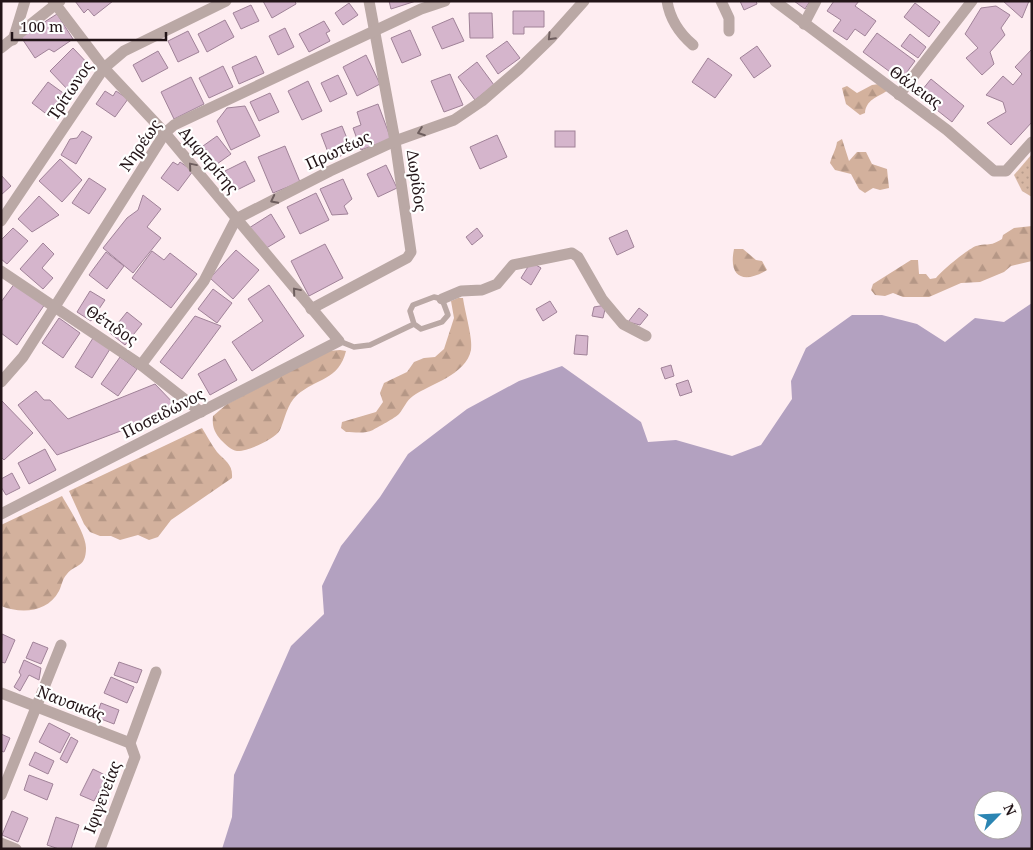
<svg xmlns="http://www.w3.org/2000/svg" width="1033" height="850" font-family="'Noto Serif',serif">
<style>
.grass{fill:url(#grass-dots)}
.forest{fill:url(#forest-firs)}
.water{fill:#b3a1c0;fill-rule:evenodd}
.building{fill:#d5b5cc;stroke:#a08298}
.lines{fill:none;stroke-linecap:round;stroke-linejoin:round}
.service{stroke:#baa8a5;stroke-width:5.5}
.minor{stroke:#baa8a5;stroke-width:11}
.oneway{stroke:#6e5e5e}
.labels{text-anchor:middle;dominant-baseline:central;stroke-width:4.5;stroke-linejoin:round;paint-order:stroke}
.street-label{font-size:16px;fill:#231518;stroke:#fff}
</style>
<defs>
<pattern id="grass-dots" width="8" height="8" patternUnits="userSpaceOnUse" patternTransform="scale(1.25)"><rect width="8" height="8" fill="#d7b7a4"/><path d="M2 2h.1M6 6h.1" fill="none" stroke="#b89c8c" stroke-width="1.8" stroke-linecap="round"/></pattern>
<pattern id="forest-firs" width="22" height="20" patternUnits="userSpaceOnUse" patternTransform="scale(1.25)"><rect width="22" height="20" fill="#d3b19d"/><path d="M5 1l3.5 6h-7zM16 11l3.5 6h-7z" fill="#b59786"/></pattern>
</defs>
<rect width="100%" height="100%" fill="#feedf1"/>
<polygon class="grass" points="1032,154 1032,197 1022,191 1014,175"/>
<g class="forest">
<path d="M879,84L887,91C877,97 866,100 865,113L860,115L846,104L842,88L847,86L857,93L872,85Z"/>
<path d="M842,139L849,161L857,152H866L872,164L887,169L889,188L880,190L873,188L865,193L859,189L851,174L835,170L830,163C832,155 836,150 837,142Z"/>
<path d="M1032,226V261L1011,266L1004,272L980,282L961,283L929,297H903L893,293L885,296L875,295L871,290L873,284L911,260H918L919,274H926L930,279L936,278C941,271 968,249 976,246C988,242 988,248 1002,239L1003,235L1014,228Z"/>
<path d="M734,249H743L756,260L762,261L767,270C744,284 728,278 734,249Z"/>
<path d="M458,298H463C465,313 473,338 471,350C466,375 430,384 413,396C406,401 404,408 399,414C395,418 378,427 373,430C365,434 354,432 346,432L341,428L342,422L376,412L383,402L380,393L384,383L407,372L414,362L424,358L435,357L444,349L454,318L451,301Z"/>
<path d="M340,350L346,351C339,380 317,378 297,395C287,404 285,419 280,430C275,439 247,452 237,451C231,450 225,444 221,440C214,432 212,426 213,416L227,404L329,351Z"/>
<path d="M202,428C207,436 211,444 217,452C225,461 233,464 232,478L171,520L158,537L149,540L138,535L120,540L111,536H100L90,532L84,524L69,491Z"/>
<path d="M62,496C69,508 86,535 86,548C86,568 75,564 67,574C62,579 62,585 59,591C47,613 21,614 1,606V525Z"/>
</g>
<path class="water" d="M1032,303V849H222L232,817L234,775L291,646L324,614L322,586L341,546L380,497L408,454L467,409L519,381L562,366L641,422L648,442L676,440L732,456L761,445L792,399L791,381L806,348L852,315H882L917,324L945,342L975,318L1004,322ZM983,800H1013V830H983Z"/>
<g class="building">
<polygon points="75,1 113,1 94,16 88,9 84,13"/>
<polygon points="263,1 295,1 296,4 272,18"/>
<polygon points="389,1 416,1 391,9"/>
<polygon points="740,1 756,1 757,4 744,10"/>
<polygon points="794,1 810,1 805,9"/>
<polygon points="834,1 859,1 855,6 876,21 865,36 855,29 847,40 833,31 841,20 827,11"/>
<polygon points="1003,1 1029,1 1022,18"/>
<polygon points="349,3 358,15 343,25 335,13"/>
<polygon points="915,3 940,22 929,37 904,17"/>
<polygon points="251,5 259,21 241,29 233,13"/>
<polygon points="996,6 1010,15 1001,28 1005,35 990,52 994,64 982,75 966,58 978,48 965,34 981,8"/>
<polygon points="513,11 544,11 544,27 524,27 524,34 513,34"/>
<polygon points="469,13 492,13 493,38 470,38"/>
<polygon points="57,14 73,39 54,52 49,49 35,58 21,37"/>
<polygon points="453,18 464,41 442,49 432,27"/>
<polygon points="225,20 234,37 207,52 198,34"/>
<polygon points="324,21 330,31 326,33 330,41 309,52 299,34"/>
<polygon points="285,28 294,47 278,55 269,36"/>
<polygon points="410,30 421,55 402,63 391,38"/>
<polygon points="188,31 199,52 178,62 168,41"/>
<polygon points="877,33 915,61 901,80 863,52"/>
<polygon points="910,34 926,47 918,58 901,46"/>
<polygon points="507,41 520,58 498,74 486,56"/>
<polygon points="757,46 771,66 754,78 740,58"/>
<polygon points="73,48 92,68 69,91 50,71"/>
<polygon points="1032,49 1032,122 1011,145 987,123 1006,112 1003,102 986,95 1003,76 1013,85 1022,74 1015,67"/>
<polygon points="158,51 168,68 142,82 133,65"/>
<polygon points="366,55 380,84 357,96 343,67"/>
<polygon points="256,56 264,73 239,84 232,67"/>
<polygon points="708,58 732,75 715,98 692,82"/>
<polygon points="477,62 494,85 475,100 458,77"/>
<polygon points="223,66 233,87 209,98 199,78"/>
<polygon points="450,74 463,105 444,112 431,81"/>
<polygon points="338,75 347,94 330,102 321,83"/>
<polygon points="191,77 204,104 174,119 161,92"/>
<polygon points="931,79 964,106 952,122 918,95"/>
<polygon points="308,81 322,111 302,120 288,91"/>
<polygon points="48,82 66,95 49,116 32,103"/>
<polygon points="105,91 113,96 116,91 128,99 115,117 96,104"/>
<polygon points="270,93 279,112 259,121 250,102"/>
<polygon points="378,104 391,139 361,150 353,128 361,125 357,112"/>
<polygon points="245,106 260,136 231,150 217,121 227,108"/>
<polygon points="342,126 352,151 331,160 321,134"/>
<polygon points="82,131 92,137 76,164 61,155 70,139 77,138"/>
<rect x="555" y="131" width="20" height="16"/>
<polygon points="497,135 507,157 480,169 470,147"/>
<polygon points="217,136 231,154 217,164 203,146"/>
<polygon points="285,146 300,182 273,193 258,157"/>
<polygon points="60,159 82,180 62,202 39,181"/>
<polygon points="245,161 255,181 235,191 225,171"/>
<polygon points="173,162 178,165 180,162 193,171 178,191 161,178"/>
<polygon points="386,165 397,188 378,197 367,174"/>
<polygon points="1,175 11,186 1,195"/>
<polygon points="89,178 106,189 89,214 72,203"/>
<polygon points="343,179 352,199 344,206 348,214 332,215 320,189"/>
<polygon points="316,193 329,220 300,234 287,207"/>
<polygon points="143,195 161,209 147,227 161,238 133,273 103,248 127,218 138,210"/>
<polygon points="39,196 59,215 32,232 18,219"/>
<polygon points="271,214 285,237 263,250 249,228"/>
<polygon points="13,228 28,241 7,264 1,259 1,240"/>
<polygon points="477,228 483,236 472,245 466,237"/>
<polygon points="627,230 634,247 617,255 609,238"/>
<polygon points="43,243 54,254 42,268 53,278 43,289 20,269"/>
<polygon points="325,244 343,278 309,296 291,261"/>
<polygon points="236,250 259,270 233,299 210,278"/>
<polygon points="152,251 164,260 170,253 197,274 171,308 132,278"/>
<polygon points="106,252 124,266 107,289 89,275"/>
<polygon points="531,262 541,268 531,285 521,278"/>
<polygon points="15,283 45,304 17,345 1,333 1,302"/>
<polygon points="269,285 304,336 252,371 232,342 263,321 248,299"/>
<polygon points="213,289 232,303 217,323 198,309"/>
<polygon points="90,291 105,300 91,321 77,312"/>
<polygon points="550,301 557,312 543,321 536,309"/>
<polygon points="606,305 603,318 592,316 594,307"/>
<polygon points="639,308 648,315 640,325 628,322"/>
<polygon points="127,312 142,324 125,345 110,333"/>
<polygon points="195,316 221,326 182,379 160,362"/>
<polygon points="59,318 80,333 63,358 42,343"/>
<polygon points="576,335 588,336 587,355 574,354"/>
<polygon points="93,338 110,349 92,378 75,367"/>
<polygon points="120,357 137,369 118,396 101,384"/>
<polygon points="225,359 237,380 210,395 198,374"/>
<polygon points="671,365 674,376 665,379 661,368"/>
<polygon points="688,380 692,392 680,396 676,384"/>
<polygon points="155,384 179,409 57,455 18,405 36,391 44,400 50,400 68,419"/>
<polygon points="1,400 33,433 4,460 1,457"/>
<polygon points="45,449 56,470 29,484 18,463"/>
<polygon points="12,473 20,488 6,495 1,487 1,479"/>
<polygon points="2,634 15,640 5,663 1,662"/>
<polygon points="33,642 48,648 41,664 26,658"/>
<polygon points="24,660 41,668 39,680 29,675 20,691 14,687 21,675 19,672"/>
<polygon points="119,662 142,670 137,683 114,675"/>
<polygon points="111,677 134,687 127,703 104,693"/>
<polygon points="101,703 119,710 114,724 96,717"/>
<polygon points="49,723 70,734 60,753 39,742"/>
<polygon points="1,734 10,738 4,752 1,751"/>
<polygon points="71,737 78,741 67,763 60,759"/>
<polygon points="35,752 54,761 48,774 29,765"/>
<polygon points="93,769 107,776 94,801 80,795"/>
<polygon points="29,775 53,784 47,800 24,790"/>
<polygon points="12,811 28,818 18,842 2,835"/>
<polygon points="56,817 79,825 71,849 59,849 47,845"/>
</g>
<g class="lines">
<polyline class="service" points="339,341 354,347 370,345 414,324 421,329 442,322 448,315 442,299 434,297 413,305 410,311 414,324"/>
<g class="minor">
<path d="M667,1C670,20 679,33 693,45"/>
<polyline points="721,1 729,18 729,31"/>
<polyline points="775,1 947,130 994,171 1006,171 1032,142"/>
<polyline points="804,24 816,1"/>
<polyline points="13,40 25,1"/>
<polyline points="1,48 60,1"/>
<polyline points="899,95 972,1"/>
<polyline points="1,221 104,68 124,51 226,1"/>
<polyline points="1,271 141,365 201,412"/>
<polyline points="442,299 461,291 482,290 497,284 513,265 572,253 578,257 602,299 623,324 646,336"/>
<polyline points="311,309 407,258 411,252 395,141 369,1"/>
<polyline points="141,365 204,281 236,219 330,171 395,141 454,120 482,101 519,69 550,39 584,1"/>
<polyline points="1,382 23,357 165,133 174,125 421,9 445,1"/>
<polyline points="1,514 339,341 165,133 104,68 53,1"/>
<polyline points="1,693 130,743"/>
<polyline points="1,795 61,645"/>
<polyline points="1,843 16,849"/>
<polyline points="100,849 135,757 130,743 156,672"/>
</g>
</g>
<defs><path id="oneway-chevron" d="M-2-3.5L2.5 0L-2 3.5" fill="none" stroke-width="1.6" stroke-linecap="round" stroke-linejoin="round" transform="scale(1.25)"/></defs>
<g class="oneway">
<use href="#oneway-chevron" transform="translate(551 37) rotate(134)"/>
<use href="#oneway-chevron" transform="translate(421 132) rotate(160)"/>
<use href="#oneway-chevron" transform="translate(192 166) rotate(-130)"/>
<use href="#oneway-chevron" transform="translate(274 200) rotate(153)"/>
<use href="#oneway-chevron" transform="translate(296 291) rotate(-130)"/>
</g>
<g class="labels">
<g class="street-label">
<text transform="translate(916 87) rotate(36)">Θάλειας</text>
<text transform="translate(70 90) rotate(-56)">Τρίτωνος</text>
<text transform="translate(140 145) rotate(-55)">Νηρέως</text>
<text transform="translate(338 150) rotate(-25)">Πρωτέως</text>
<text transform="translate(209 160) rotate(50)">Αμφιτρίτης</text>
<text transform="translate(417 181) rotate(82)">Δωρίδος</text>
<text transform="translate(112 325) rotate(34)">Θέτιδος</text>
<text transform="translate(163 413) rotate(-27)">Ποσειδώνος</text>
<text transform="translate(71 703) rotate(21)">Ναυσικάς</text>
<text transform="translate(102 797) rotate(-69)">Ιφιγενείας</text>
</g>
</g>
<rect width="1033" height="850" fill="none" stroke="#231518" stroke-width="5"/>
<g transform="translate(998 815) rotate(66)"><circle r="24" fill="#ffffff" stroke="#a7a1a3"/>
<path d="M0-4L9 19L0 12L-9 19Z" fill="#2b85b3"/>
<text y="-8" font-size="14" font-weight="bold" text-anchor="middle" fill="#231518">N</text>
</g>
<path d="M12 32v8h154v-8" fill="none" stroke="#231518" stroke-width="2.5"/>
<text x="20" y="32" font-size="15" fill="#231518" stroke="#ffffff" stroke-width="4" paint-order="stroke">100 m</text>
</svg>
